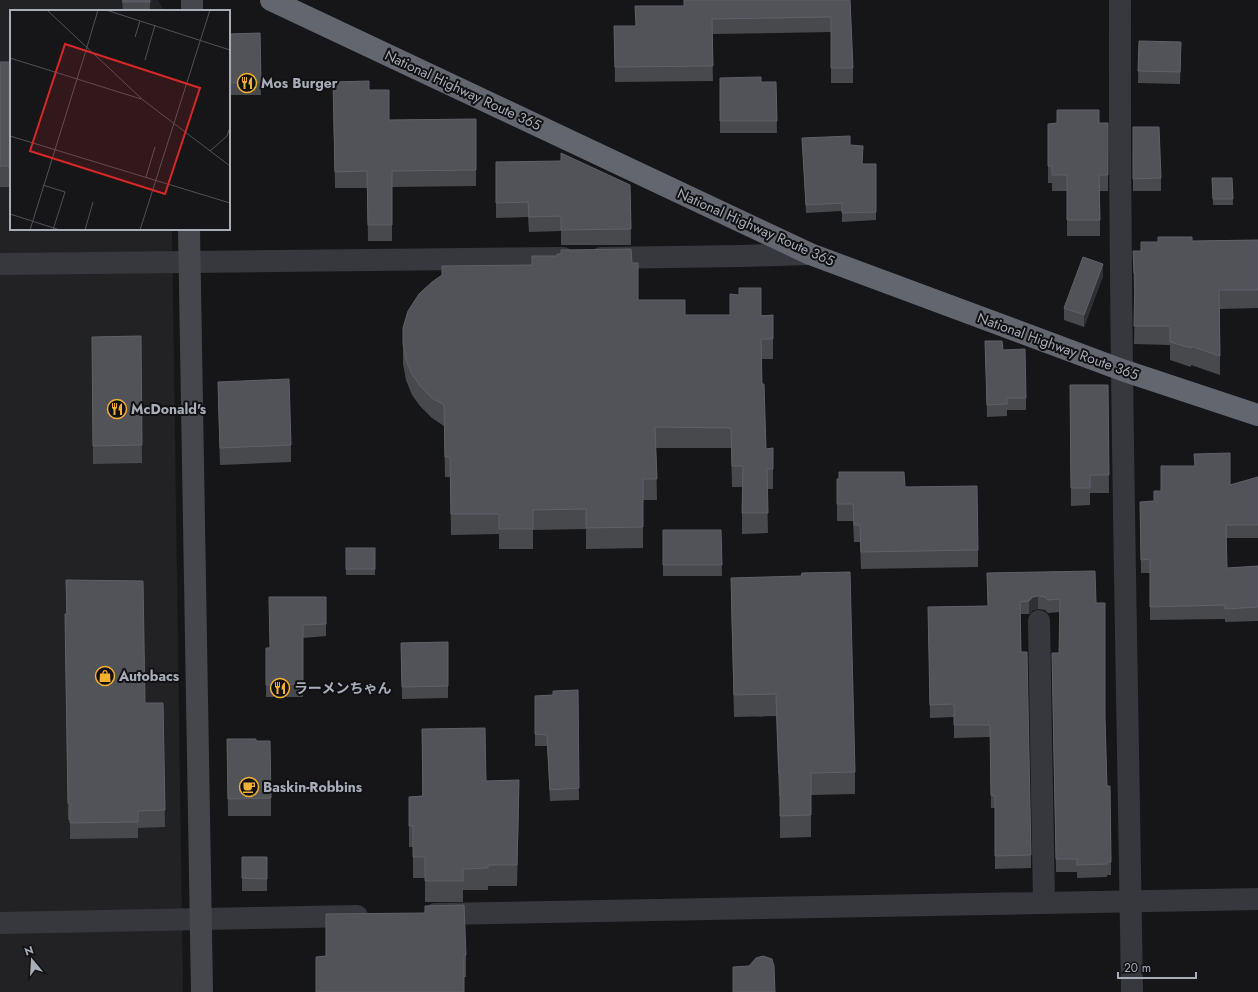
<svg xmlns="http://www.w3.org/2000/svg" width="1258" height="992" font-family="Jost,'Noto Sans JP',sans-serif">
<style>
.built{fill:#222225}
.lines{fill:none;stroke-linecap:round;stroke-linejoin:round}
.street{stroke:#37383d;stroke-width:22}
.secondary{stroke:#45474d;stroke-width:22}
.highway{stroke:#63666e;stroke-width:22}
.wall{fill:#47494d}
.shaded-wall{fill:#2f3033}
.building{fill:#525359;stroke:#5f6168}
.labels{text-anchor:middle;dominant-baseline:central;stroke-width:4;stroke-linejoin:round;paint-order:stroke}
.poi-label{font-size:14px;font-weight:bold;fill:#a8adb8;stroke:#111113;text-anchor:start}
.street-label{font-size:14px;fill:#a8adb8;stroke:#111113}
.inset-road{fill:none;stroke:#505258;stroke-width:1}
.view{fill:#d62828;fill-opacity:0.15;stroke:#d62828;stroke-width:2}
.inset-edge{fill:none;stroke:#a8adb8;stroke-width:2}
</style>
<rect width="100%" height="100%" fill="#161618"/>
<polygon class="built" points="0,0 158,0 164,11 11,11 11,229 172,229 183,992 0,992"/>
<g class="lines">
<g class="street">
<path d="M1120,0C1119,331 1127,661 1132,992"/>
<polyline points="601,258 742,256 810,254"/>
<polyline points="0,264 563,258"/>
<polyline points="1039,621 1044,903"/>
<polyline points="435,914 1258,899"/>
<polyline points="0,923 357,916"/>
</g>
<g class="secondary">
<polyline points="192,11 192,0"/>
<polyline points="189,229 202,992"/>
</g>
<polyline class="highway" points="271,0 810,254 1122,370 1258,415"/>
</g>
<g class="wall">
<polygon points="122,0 150,0 150,11 123,11"/>
<polygon points="850,0 853,68 853,83 831,83 831,32 712,34 713,81 615,82 614,26 635,26 684,6"/>
<polygon points="260,33 261,95 229,95 229,34"/>
<polygon points="1139,41 1181,54 1180,84 1138,83"/>
<rect x="0" y="62" width="11" height="125"/>
<polygon points="720,78 761,82 776,82 777,133 720,133"/>
<polygon points="369,90 389,120 476,119 476,186 392,187 392,241 368,241 367,188 335,188 333,98"/>
<polygon points="1108,123 1108,191 1100,191 1100,236 1067,236 1067,191 1052,191 1052,183 1048,183 1048,124"/>
<polygon points="1133,127 1161,178 1161,191 1133,191"/>
<polygon points="802,138 850,145 863,164 876,164 876,220 842,222 842,211 806,213"/>
<polygon points="496,162 630,185 631,245 561,245 561,231 529,232 528,217 496,218"/>
<polygon points="1212,178 1232,178 1233,205 1213,205"/>
<polygon points="1258,240 1258,308 1220,309 1220,375 1191,365 1191,367 1170,360 1170,345 1134,344 1135,292 1134,292 1133,251 1141,251 1192,241"/>
<polygon points="632,263 638,300 685,315 773,315 773,359 761,359 762,384 766,449 773,448 773,489 767,489 768,533 742,534 742,487 732,487 731,448 656,448 657,500 643,500 643,548 586,549 586,529 533,530 533,549 499,549 499,534 451,535 450,477 445,477 444,426 432,418 420,406 412,395 406,380 403,364 403,328 532,265"/>
<polygon points="1103,276 1084,327 1064,320 1064,308"/>
<polygon points="141,336 142,463 93,464 92,337"/>
<polygon points="985,341 1003,350 1026,398 1026,410 1007,410 1007,416 987,417"/>
<polygon points="218,382 291,445 291,462 220,465 218,399"/>
<polygon points="1070,385 1108,385 1109,493 1090,493 1090,505 1071,506"/>
<polygon points="1258,477 1258,538 1226,538 1227,568 1258,566 1258,621 1225,622 1225,619 1150,620 1150,573 1141,573 1140,502 1154,501 1230,485"/>
<polygon points="837,479 905,487 978,550 978,567 861,569 860,542 854,542 853,521 837,521"/>
<polygon points="663,530 721,530 722,576 663,576"/>
<rect x="346" y="548" width="29" height="27"/>
<polygon points="987,573 1096,603 1105,718 1107,786 1111,862 1111,875 1107,875 1107,877 1077,878 1077,872 1056,872 1052,666 1059,653 1060,612 1048,613 1045,610 1038,609 1033,610 1029,614 1020,614 1021,652 1031,855 1031,868 995,869 995,808 991,808 990,737 954,738 954,717 930,718 928,607 988,606"/>
<polygon points="731,578 855,772 855,794 811,795 811,837 780,838 780,796 779,796 776,716 734,717 731,600"/>
<polygon points="66,580 145,703 163,703 165,827 138,828 138,838 70,839 70,820 68,820 65,631 66,614"/>
<polygon points="326,597 326,636 303,638 303,697 266,697 266,648 269,648"/>
<polygon points="448,642 448,698 402,699 401,643"/>
<polygon points="578,690 579,800 550,801 547,746 535,746 535,696 553,695"/>
<polygon points="422,729 486,781 519,801 517,886 488,886 488,890 463,890 463,902 425,902 425,878 413,878 413,847 409,847 409,797 422,796"/>
<polygon points="227,739 256,741 271,798 271,816 228,816"/>
<rect x="242" y="857" width="25" height="34"/>
<polygon points="466,955 466,977 464,977 316,957"/>
</g>
<g class="shaded-wall">
<polygon points="1103,264 1103,276 1084,327 1084,315"/>
<polygon points="1038,596 1038,609 1033,610 1029,614 1029,601 1033,597"/>
<polygon points="519,780 519,801 517,886 517,865"/>
</g>
<g class="building">
<rect x="123" y="0" width="27" height="2"/>
<polygon points="684,0 850,0 853,68 831,68 831,17 712,19 713,66 615,67 614,26 636,26 635,6 684,6"/>
<polygon points="260,33 261,82 229,83 229,34"/>
<polygon points="1139,41 1181,42 1180,72 1138,71"/>
<rect x="0" y="62" width="11" height="104"/>
<polygon points="761,77 761,82 776,82 777,121 720,121 720,78"/>
<polygon points="369,81 369,90 389,90 389,120 476,119 476,170 392,171 392,225 368,225 367,171 335,172 333,82"/>
<polygon points="1057,110 1099,110 1099,123 1108,123 1108,175 1099,175 1100,220 1067,220 1067,175 1052,175 1052,166 1048,166 1048,124 1057,123"/>
<polygon points="1133,127 1159,127 1161,178 1133,179"/>
<polygon points="850,136 850,145 863,146 862,164 876,164 876,212 842,213 842,203 806,205 802,138"/>
<polygon points="561,153 630,185 631,229 561,230 561,216 529,217 528,202 496,203 496,162 561,161"/>
<polygon points="1212,178 1232,178 1233,199 1213,199"/>
<polygon points="1158,237 1192,237 1192,241 1258,240 1258,290 1219,290 1220,356 1191,346 1191,348 1170,342 1170,326 1134,326 1135,273 1134,273 1133,251 1141,251 1141,242 1158,242"/>
<polygon points="631,249 632,263 638,263 638,300 685,300 685,315 730,315 730,294 739,295 739,288 761,288 761,316 773,315 773,339 761,339 762,384 764,384 766,449 773,448 773,469 767,469 768,513 742,513 743,466 732,466 731,428 655,427 657,479 643,479 643,527 586,528 586,509 533,510 533,529 499,529 499,514 451,514 450,457 445,457 444,405 432,398 420,386 412,374 406,360 403,344 403,328 408,311 419,294 432,282 442,275 442,266 532,265 532,256 557,256 557,254 561,254 561,250"/>
<polygon points="1083,257 1103,264 1084,315 1064,308"/>
<polygon points="141,336 142,445 93,446 92,337"/>
<polygon points="985,341 1002,341 1003,350 1025,349 1026,398 1007,398 1007,404 987,405"/>
<polygon points="289,379 291,445 220,448 218,382"/>
<polygon points="1070,385 1108,385 1109,475 1090,475 1090,488 1071,488"/>
<polygon points="1230,453 1230,485 1258,477 1258,525 1226,525 1227,568 1258,566 1258,607 1225,609 1225,605 1150,607 1150,559 1141,560 1140,502 1154,501 1154,491 1161,491 1161,466 1195,466 1194,454"/>
<polygon points="839,472 904,472 905,487 977,486 978,550 861,552 860,525 854,525 853,504 837,504 837,479 839,479"/>
<polygon points="663,530 721,530 722,565 663,565"/>
<rect x="346" y="548" width="29" height="21"/>
<polygon points="1095,571 1096,603 1105,603 1105,718 1107,786 1110,786 1111,862 1107,862 1107,864 1077,865 1077,859 1056,859 1052,653 1059,653 1060,599 1048,600 1045,597 1038,596 1033,597 1029,601 1020,602 1021,652 1027,652 1031,855 995,856 995,796 991,795 990,725 954,725 954,704 930,705 928,607 988,606 987,573"/>
<polygon points="850,572 855,772 811,773 811,815 780,816 780,774 779,774 776,694 734,695 731,578 801,576 802,573"/>
<polygon points="66,580 143,581 145,703 163,703 165,810 138,811 138,822 70,823 70,803 68,803 65,614 67,614"/>
<polygon points="269,597 326,597 326,624 303,625 303,684 266,685 266,648 270,648"/>
<polygon points="448,642 448,686 402,687 401,643"/>
<polygon points="578,690 579,788 550,790 547,735 535,734 535,696 553,695 553,691"/>
<polygon points="485,728 486,781 519,780 517,865 488,865 488,868 463,869 463,881 425,881 425,857 413,857 413,826 409,826 409,797 423,796 422,729"/>
<polygon points="227,739 256,739 256,741 270,741 271,798 228,799"/>
<polygon points="242,857 267,857 267,879 242,878"/>
<polygon points="464,905 466,955 464,955 464,992 316,992 316,957 326,956 326,914 425,913 425,906"/>
<polygon points="763,956 772,959 774,966 775,992 733,992 733,967 749,966 756,958"/>
</g>
<defs>
<g id="restaurant-ring" transform="scale(1)"><circle r="9.5" fill="#111113" stroke="#f2b134" stroke-width="1.5"/><path d="M-5-6h1v4h1v-4h1v4h1v-4h1v5L-1.5 .5V6h-2V.5L-5-1ZM5-6V6H3V1.5H1.5Q1.5-4 5-6Z" fill="#f2b134"/></g>
<g id="shop-ring" transform="scale(1)"><circle r="9.5" fill="#111113" stroke="#f2b134" stroke-width="1.5"/><path d="M-5-2.5h2.3a2.7 3.5 0 0 1 5.4 0H5L5.5 6h-11ZM-1.5-2.5h3a1.5 2.3 0 0 0-3 0Z" fill="#f2b134"/></g>
<g id="cafe-ring" transform="scale(1)"><circle r="9.5" fill="#111113" stroke="#f2b134" stroke-width="1.5"/><path d="M-5.5-4.5H6V0H3Q3 3.5 0 3.5H-2.5Q-5.5 3.5-5.5 0ZM3-3.2v2h1.7v-2ZM-6 4.5H4V6H-6Z" fill="#f2b134"/></g>
</defs>
<g fill-rule="evenodd">
<use href="#restaurant-ring" x="247" y="83"/>
<use href="#restaurant-ring" x="117" y="409"/>
<use href="#shop-ring" x="105" y="676"/>
<use href="#restaurant-ring" x="280" y="688"/>
<use href="#cafe-ring" x="249" y="787"/>
</g>
<g class="labels">
<g class="poi-label">
<text x="261" y="83">Mos Burger</text>
<text x="131" y="409">McDonald's</text>
<text x="119" y="676">Autobacs</text>
<text x="294" y="688">ラーメンちゃん</text>
<text x="263" y="787">Baskin-Robbins</text>
</g>
<g class="street-label">
<text transform="translate(463 90) rotate(25)">National Highway Route 365</text>
<text transform="translate(756 227) rotate(24)">National Highway Route 365</text>
<text transform="translate(1058 346) rotate(20)">National Highway Route 365</text>
</g>
</g>
<g transform="translate(10 10)">
<rect width="220" height="220" fill="#161618"/>
<path class="inset-road" d="M37,0L133,90L220,156M96,0L220,40M125,27L130,11M77,37L88,0M0,48L131,89M135,50L145,15M0,126L220,193M200,141L217,126L220,117M136,167L145,137M33,175L55,182L43,220M0,204L50,220M20,220L77,37M75,220L83,192M130,220L200,0"/>
<path class="view" d="M55,34L190,78L155,184L20,141Z"/>
<rect width="220" height="220" class="inset-edge"/>
</g>
<g transform="translate(32 960) rotate(342)" stroke="#111113" stroke-width="3" paint-order="stroke">
<path d="M0-3L7 15L0 10L-7 15Z" fill="#a8adb8"/>
<text y="-6" font-size="11" font-weight="bold" text-anchor="middle" fill="#a8adb8">N</text>
</g>
<path d="M1118 972v6h78v-6" fill="none" stroke="#a8adb8" stroke-width="2"/>
<text x="1124" y="972" font-size="12" fill="#a8adb8" stroke="#111113" stroke-width="3" paint-order="stroke">20 m</text>
</svg>
